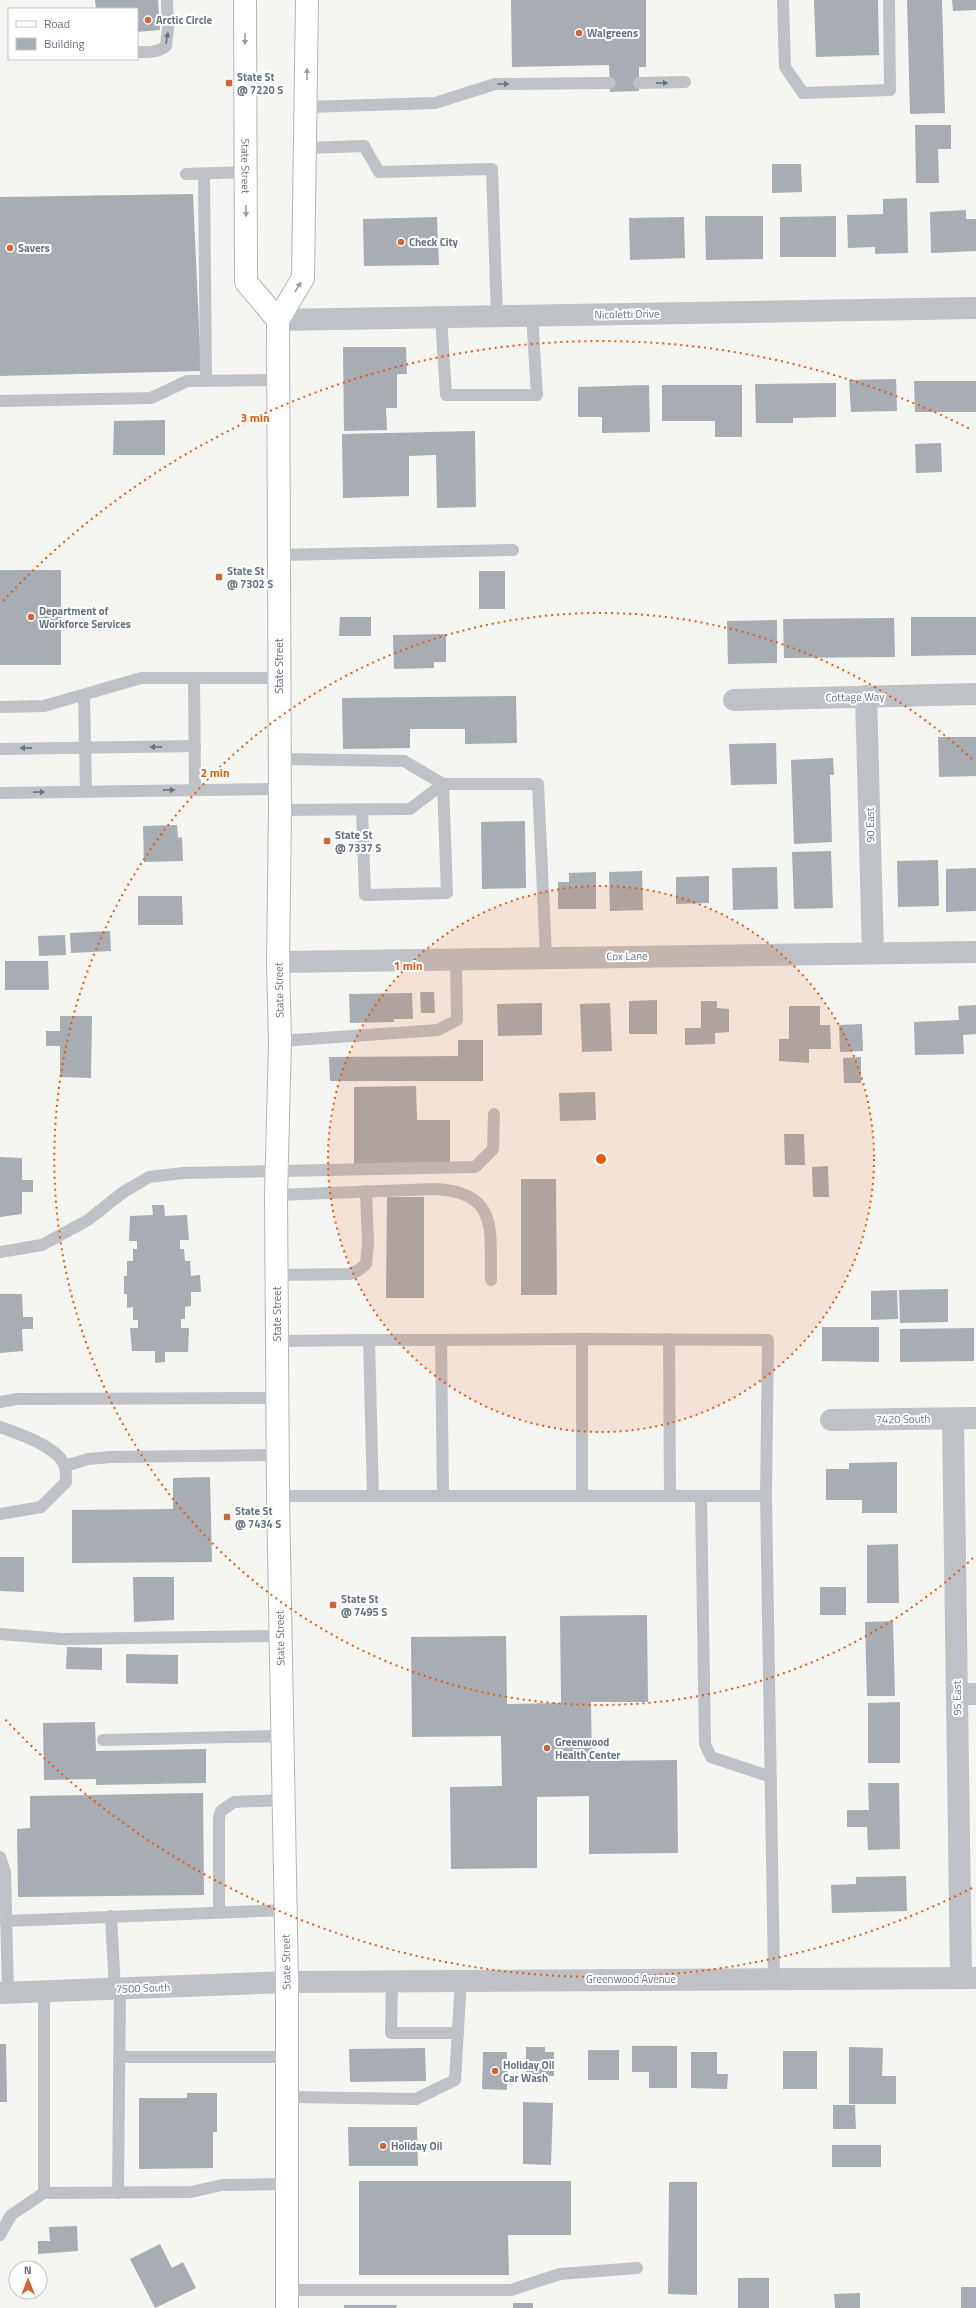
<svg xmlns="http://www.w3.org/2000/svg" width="976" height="2308" font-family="'Titillium Web',sans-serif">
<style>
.building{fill:#a7adb3}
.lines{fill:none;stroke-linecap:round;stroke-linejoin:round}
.primary-casing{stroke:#b2b5b9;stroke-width:24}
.service{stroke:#bec1c5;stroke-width:12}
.minor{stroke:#bec1c5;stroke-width:22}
.tertiary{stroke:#bec1c5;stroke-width:22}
.primary{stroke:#fff;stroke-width:22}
.oneway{fill:#67737f}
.oneway2{fill:#959da5}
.ring{fill:none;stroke:#e8590c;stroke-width:2;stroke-dasharray:2 4}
.poi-dot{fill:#ce6438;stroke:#fff;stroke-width:1.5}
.labels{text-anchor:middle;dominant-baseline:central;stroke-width:4;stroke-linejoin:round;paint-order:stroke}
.poi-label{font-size:11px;font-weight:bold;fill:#67737f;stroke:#fff;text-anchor:start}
.street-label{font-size:11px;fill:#67737f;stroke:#fff}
.centre{fill:#e8590c;stroke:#fff;stroke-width:2}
.ring-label{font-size:12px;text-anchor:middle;font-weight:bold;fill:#e8590c;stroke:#fff;stroke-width:4;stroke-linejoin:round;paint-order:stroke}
</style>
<rect width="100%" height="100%" fill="#f5f5f2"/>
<g class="building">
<polygon points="95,0 158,0 160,30 137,32 137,9 96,9"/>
<polygon points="511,0 646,0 646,67 639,67 639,91 610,92 609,65 512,67"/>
<polygon points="814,0 878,0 879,55 816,57"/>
<polygon points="907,0 942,0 945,113 910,114"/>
<polygon points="952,0 976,0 976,10 953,11"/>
<polygon points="915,125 951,125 951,149 938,149 939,183 916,183"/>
<polygon points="772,164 801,164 802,192 772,193"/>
<polygon points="193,194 201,371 0,376 0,197"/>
<polygon points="907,198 908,253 875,254 875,247 848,248 847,215 883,214 883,199"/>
<polygon points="966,210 966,219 976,219 976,251 931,253 930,212"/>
<polygon points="705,216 763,216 763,259 706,260"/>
<polygon points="836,216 836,257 780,257 780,217"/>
<polygon points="437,217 439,265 364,266 363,219"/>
<polygon points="684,217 685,258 630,260 629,218"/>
<polygon points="343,347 406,347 407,374 397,374 397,408 386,408 387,430 344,431"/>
<polygon points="896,379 897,411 851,412 849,380"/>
<polygon points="914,381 976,381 976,412 915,412"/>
<polygon points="836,383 836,417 793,418 793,423 756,423 755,384"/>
<polygon points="649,385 650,432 602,433 602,417 578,417 578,387"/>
<polygon points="662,385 742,385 742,437 715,437 715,421 662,421"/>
<polygon points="165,420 165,455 113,455 114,421"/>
<polygon points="475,431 476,507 437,508 436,455 409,456 409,496 343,498 342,434"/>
<polygon points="941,443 942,472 916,473 915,444"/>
<rect x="0" y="570" width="61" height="95"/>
<rect x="479" y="571" width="26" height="38"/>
<polygon points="340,617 371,617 371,636 339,636"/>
<polygon points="911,617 976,617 976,655 911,656"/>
<polygon points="894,618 895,657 784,658 783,619"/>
<polygon points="777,620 777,663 728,664 727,621"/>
<polygon points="446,634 446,662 434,662 434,668 394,669 393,635"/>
<polygon points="516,696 517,743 465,744 465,729 410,729 410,748 343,749 342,698"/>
<polygon points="938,737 976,737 976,776 939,777"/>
<polygon points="776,743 777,784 731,785 729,744"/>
<polygon points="833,758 834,775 830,775 832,842 794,844 791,760"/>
<polygon points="525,821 526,888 482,889 481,822"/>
<polygon points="177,825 178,838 182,837 183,861 144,862 143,826"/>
<polygon points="831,851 833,908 794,909 792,852"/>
<polygon points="938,860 939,906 898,907 897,861"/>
<polygon points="777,867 778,909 733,910 732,868"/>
<polygon points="976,868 976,911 946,912 946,869"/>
<polygon points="642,871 643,910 610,911 609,872"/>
<polygon points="596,872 596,909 558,909 558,882 569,882 569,873"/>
<polygon points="709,876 709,903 676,904 676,877"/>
<polygon points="138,896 182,896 183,925 138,925"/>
<polygon points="110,931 111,951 71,953 70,933"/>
<polygon points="65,935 66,955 39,956 38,936"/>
<polygon points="5,961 48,961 49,990 5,990"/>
<polygon points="420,992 434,992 435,1013 421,1013"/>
<polygon points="412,993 413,1019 394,1019 394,1022 350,1023 349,994"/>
<polygon points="657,1000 657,1034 629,1034 629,1001"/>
<polygon points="701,1001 717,1001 717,1008 729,1009 729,1032 715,1033 715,1044 685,1045 685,1028 701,1028"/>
<polygon points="542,1003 542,1035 498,1036 497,1004"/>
<polygon points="610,1003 612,1051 582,1052 580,1004"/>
<polygon points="976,1005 976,1034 963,1035 964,1054 915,1055 914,1022 959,1020 958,1006"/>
<polygon points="789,1006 820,1006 820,1025 830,1025 831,1049 809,1049 809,1063 779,1061 779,1039 789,1039"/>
<polygon points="60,1016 92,1016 91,1078 60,1077 60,1046 46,1046 46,1031 60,1031"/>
<polygon points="862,1024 863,1051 840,1052 839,1025"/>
<polygon points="458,1040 483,1040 483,1081 330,1081 329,1057 458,1056"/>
<polygon points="861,1057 861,1083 844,1083 843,1058"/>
<polygon points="416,1086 417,1120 450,1120 450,1165 354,1166 354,1087"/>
<polygon points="595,1092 596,1120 560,1121 559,1093"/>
<polygon points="784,1134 804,1134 805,1165 785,1165"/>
<polygon points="0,1157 22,1158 22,1180 33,1180 33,1192 22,1192 22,1214 0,1217"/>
<polygon points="828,1166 829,1197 813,1197 812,1167"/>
<polygon points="521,1179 556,1179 557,1295 521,1295"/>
<polygon points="387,1197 424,1197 424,1298 386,1298"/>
<polygon points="152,1205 164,1205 165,1216 187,1215 189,1240 180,1240 180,1249 184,1249 185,1261 190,1261 191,1276 200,1275 201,1292 191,1292 191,1306 185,1307 185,1319 181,1319 181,1328 189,1328 188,1352 165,1352 165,1362 155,1363 155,1351 132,1351 130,1328 138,1328 138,1320 133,1320 133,1307 127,1308 127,1294 124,1294 124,1276 127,1276 127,1261 133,1261 133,1249 137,1249 137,1241 129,1241 130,1216 153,1215"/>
<polygon points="948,1289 948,1322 900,1323 899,1290"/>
<polygon points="897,1290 898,1319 871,1320 871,1291"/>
<polygon points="0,1294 22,1294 23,1317 33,1317 33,1329 22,1329 23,1351 0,1353"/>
<polygon points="822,1327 879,1327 879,1362 822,1361"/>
<polygon points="974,1328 974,1361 900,1362 900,1329"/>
<polygon points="897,1462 897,1513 862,1513 862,1500 826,1500 826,1469 849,1469 849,1463"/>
<polygon points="210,1477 212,1562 72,1563 72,1510 173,1509 173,1478"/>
<polygon points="898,1544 899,1603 867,1603 867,1545"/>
<polygon points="0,1557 24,1557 24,1592 0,1591"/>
<polygon points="133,1577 174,1577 174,1620 134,1622"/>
<rect x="820" y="1587" width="26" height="28"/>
<polygon points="647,1615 648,1702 591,1702 592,1761 677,1760 678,1853 589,1854 589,1796 537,1797 537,1868 451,1869 450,1787 502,1786 501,1736 412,1737 411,1637 506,1636 507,1704 561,1703 560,1616"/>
<polygon points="893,1621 895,1696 867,1696 865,1622"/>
<polygon points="67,1647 102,1648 102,1670 66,1669"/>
<polygon points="126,1654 178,1655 178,1684 126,1683"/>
<polygon points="900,1702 900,1763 868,1763 868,1703"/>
<polygon points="95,1722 96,1751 206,1749 206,1783 96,1785 96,1779 44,1780 43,1723"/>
<polygon points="868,1783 899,1783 900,1849 868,1850 867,1827 847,1827 847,1810 869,1810"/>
<polygon points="203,1793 204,1895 18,1897 17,1829 30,1828 30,1796"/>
<polygon points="906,1876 907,1911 832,1913 831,1885 856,1884 856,1877"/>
<polygon points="0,2044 6,2044 7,2102 0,2102"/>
<polygon points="632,2046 677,2046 677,2088 649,2088 649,2072 632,2072"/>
<polygon points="526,2047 545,2047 545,2052 554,2052 554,2076 526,2077"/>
<polygon points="849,2047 883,2048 882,2076 896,2076 896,2104 849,2104"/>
<polygon points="425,2048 426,2081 350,2082 349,2049"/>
<rect x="588" y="2050" width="31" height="30"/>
<rect x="783" y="2051" width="34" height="38"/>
<polygon points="483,2052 507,2052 507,2090 482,2089"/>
<polygon points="691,2052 717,2052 717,2074 728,2074 727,2089 691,2088"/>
<polygon points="187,2093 217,2093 217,2132 213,2132 213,2168 139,2169 139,2098 187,2098"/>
<polygon points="523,2102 553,2103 551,2165 523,2164"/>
<polygon points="833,2105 855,2105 856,2129 833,2129"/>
<polygon points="348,2127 417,2127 418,2166 349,2166"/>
<rect x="832" y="2145" width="49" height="22"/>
<polygon points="359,2181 571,2181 571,2235 508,2235 509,2275 359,2275"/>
<polygon points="669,2182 697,2182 697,2295 668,2294"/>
<polygon points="77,2226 78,2251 38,2254 38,2241 50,2241 49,2227"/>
<polygon points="160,2244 172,2268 183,2262 196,2288 155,2308 130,2259"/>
<rect x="738" y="2278" width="31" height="30"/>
<rect x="961" y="2287" width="15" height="21"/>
<polygon points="860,2293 860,2308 835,2308 834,2294"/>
<rect x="513" y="2303" width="20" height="5"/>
<polygon points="344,2305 397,2305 396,2308 344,2308"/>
</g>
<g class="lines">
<g class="primary-casing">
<g id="primary">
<path id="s1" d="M245,0L246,282L278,320"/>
<polyline points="287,2308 287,1982 278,1496 276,1195 280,1041 278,962 280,810 278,320 303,278 307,0"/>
</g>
</g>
<g class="service">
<polyline points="783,0 785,67 803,93 890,90 889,0"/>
<path d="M137,52C148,52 158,53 166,46L168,28L167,0"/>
<polyline points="639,83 685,82"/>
<polyline points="306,107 435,103 495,84 610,83"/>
<polyline points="306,148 364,146 379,172 492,169 497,316"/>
<polyline points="186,174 245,172"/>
<polyline points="204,174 206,381"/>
<polyline points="441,317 446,395 537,395 532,315"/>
<polyline points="0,401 151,398 187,381 278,380"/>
<polyline points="279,555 513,550"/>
<polyline points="194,678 195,790"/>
<polyline points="84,695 86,791"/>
<polyline points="0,707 44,706 141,678 280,678"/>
<polyline points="0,749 195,746"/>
<polyline points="280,759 404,761 443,784 538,784 546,957"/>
<polyline points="0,793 280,789"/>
<polyline points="280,810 410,809 443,784"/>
<polyline points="362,810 365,895 447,893 443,784"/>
<polyline points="280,1041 438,1030 457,1020 456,959"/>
<path d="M276,1195L435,1189C499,1192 490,1230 491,1280"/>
<polyline points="0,1252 42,1245 88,1220 122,1193 149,1177 183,1173 475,1167 493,1149 494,1114"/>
<polyline points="277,1275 350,1274 359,1270 366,1264 368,1243 366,1191"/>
<polyline points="669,1339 670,1496"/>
<polyline points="369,1340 441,1340 443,1496"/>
<polyline points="441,1340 582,1339"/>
<polyline points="277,1341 369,1340 373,1496"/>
<polyline points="0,1402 17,1399 277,1398"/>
<path d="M0,1427C17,1433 60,1447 65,1467C66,1472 66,1478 66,1482L41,1507L0,1514"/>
<polyline points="65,1466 88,1459 111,1457 278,1455"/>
<polyline points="278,1496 766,1496"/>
<polyline points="582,1496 582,1339 768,1340 766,1496 774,1979"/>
<polyline points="701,1496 705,1744 711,1757 771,1777"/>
<polyline points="0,1634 62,1639 280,1636"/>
<polyline points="103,1740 282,1736"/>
<polyline points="0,1857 5,1872 8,1993"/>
<polyline points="219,1912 219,1818 221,1811 234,1802 283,1800"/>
<polyline points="111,1916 115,1989"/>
<polyline points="6,1921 285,1910"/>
<polyline points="392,1982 391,2033 458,2033"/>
<polyline points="44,1991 44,2193 191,2192 222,2185 287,2184"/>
<polyline points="119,2057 287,2057"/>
<polyline points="287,2097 416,2099 455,2080 461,1980"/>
<polyline points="118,2193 120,1989"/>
<polyline points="0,2235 11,2215 44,2193"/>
<polyline points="287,2290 511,2290 560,2274 637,2268"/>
</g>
<g class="minor">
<polyline points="278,320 976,308"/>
<polyline points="866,696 873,953"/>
<polyline points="734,700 976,694"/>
<polyline points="278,962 976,952"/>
<polyline points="953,1419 961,1978"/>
<polyline points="831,1420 976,1418"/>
<polyline points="957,1694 976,1694"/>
</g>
<polyline class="tertiary" points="0,1993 287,1982 976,1978"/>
<use href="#primary" class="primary"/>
</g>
<defs><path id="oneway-solid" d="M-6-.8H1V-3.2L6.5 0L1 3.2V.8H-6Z"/></defs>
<g class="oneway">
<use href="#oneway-solid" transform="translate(167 38) rotate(-81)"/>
<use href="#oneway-solid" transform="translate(662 83) rotate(-1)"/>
<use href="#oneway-solid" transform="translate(503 84)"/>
<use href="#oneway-solid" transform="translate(156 747) rotate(179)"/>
<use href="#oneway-solid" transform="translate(26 748) rotate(179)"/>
<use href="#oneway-solid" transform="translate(169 790) rotate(-1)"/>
<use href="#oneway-solid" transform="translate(39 792) rotate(-1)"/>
</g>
<g class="oneway2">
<use href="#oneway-solid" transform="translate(245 39) rotate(90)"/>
<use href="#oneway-solid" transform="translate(307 74) rotate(-90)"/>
<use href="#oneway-solid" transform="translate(246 211) rotate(89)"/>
<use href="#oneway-solid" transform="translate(298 287) rotate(-59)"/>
</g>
<circle cx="601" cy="1159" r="273" fill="#e8590c" fill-opacity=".12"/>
<g class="ring">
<circle cx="601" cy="1159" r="273"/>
<path d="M973 1558A546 546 0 1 1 973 760"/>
<path d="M972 1888A818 818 0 0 1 3 1717M3 601A818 818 0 0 1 972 430"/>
</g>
<g class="poi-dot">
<circle cx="148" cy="20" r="4"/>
<circle cx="579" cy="33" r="4"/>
<rect x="225" y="79" width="8" height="8" rx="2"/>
<circle cx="401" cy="242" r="4"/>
<circle cx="10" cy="248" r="4"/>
<rect x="215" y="573" width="8" height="8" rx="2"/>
<circle cx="31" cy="617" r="4"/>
<rect x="323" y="837" width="8" height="8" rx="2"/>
<rect x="223" y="1513" width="8" height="8" rx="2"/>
<rect x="329" y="1601" width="8" height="8" rx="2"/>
<circle cx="547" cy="1748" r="4"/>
<circle cx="495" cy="2071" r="4"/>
<circle cx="383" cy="2146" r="4"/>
</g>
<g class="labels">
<g class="poi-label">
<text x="156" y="20">Arctic Circle</text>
<text x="587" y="33">Walgreens</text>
<text x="237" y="77">State St<tspan x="237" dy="13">@ 7220 S</tspan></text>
<text x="409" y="242">Check City</text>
<text x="18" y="248">Savers</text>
<text x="227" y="571">State St<tspan x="227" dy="13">@ 7302 S</tspan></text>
<text x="39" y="611">Department of<tspan x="39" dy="13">Workforce Services</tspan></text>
<text x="335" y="835">State St<tspan x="335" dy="13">@ 7337 S</tspan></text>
<text x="235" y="1511">State St<tspan x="235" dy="13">@ 7434 S</tspan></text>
<text x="341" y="1599">State St<tspan x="341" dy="13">@ 7495 S</tspan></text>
<text x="555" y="1742">Greenwood<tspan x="555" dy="13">Health Center</tspan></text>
<text x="503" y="2065">Holiday Oil<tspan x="503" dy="13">Car Wash</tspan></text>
<text x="391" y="2146">Holiday Oil</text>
</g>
<g class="street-label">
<text stroke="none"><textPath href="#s1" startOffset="166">State Street</textPath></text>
<text transform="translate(627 314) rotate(-1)">Nicoletti Drive</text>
<text transform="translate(279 666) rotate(-90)">State Street</text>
<text transform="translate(855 697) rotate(-1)">Cottage Way</text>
<text transform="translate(870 825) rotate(-91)">90 East</text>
<text transform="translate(627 956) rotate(-1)">Cox Lane</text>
<text transform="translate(279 990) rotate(-91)">State Street</text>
<text transform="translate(277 1314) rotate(-90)">State Street</text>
<text transform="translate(903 1419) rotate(-1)">7420 South</text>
<text transform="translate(280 1638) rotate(-91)">State Street</text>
<text transform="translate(957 1698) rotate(-91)">95 East</text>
<text transform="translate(286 1962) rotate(-91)">State Street</text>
<text x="631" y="1979">Greenwood Avenue</text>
<text transform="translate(143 1988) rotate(-2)">7500 South</text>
</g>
</g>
<circle cx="601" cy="1159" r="6" class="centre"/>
<g class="ring-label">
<text x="255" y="422">3 min</text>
<text x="215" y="777">2 min</text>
<text x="408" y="970">1 min</text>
</g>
<rect x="8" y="8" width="130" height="52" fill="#ffffff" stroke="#c2c7cc"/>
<rect x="16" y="21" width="20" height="6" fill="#ffffff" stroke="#c2c7cc"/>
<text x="44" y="28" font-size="12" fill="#67737f">Road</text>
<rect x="16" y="38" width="20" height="12" fill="#a7adb3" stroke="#c2c7cc"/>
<text x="44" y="48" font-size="12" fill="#67737f">Building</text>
<g transform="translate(28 2280) rotate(359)"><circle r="19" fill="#ffffff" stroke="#c2c7cc"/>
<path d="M0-3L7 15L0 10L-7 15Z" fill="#ce6438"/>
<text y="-6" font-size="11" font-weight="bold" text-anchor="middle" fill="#67737f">N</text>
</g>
</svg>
